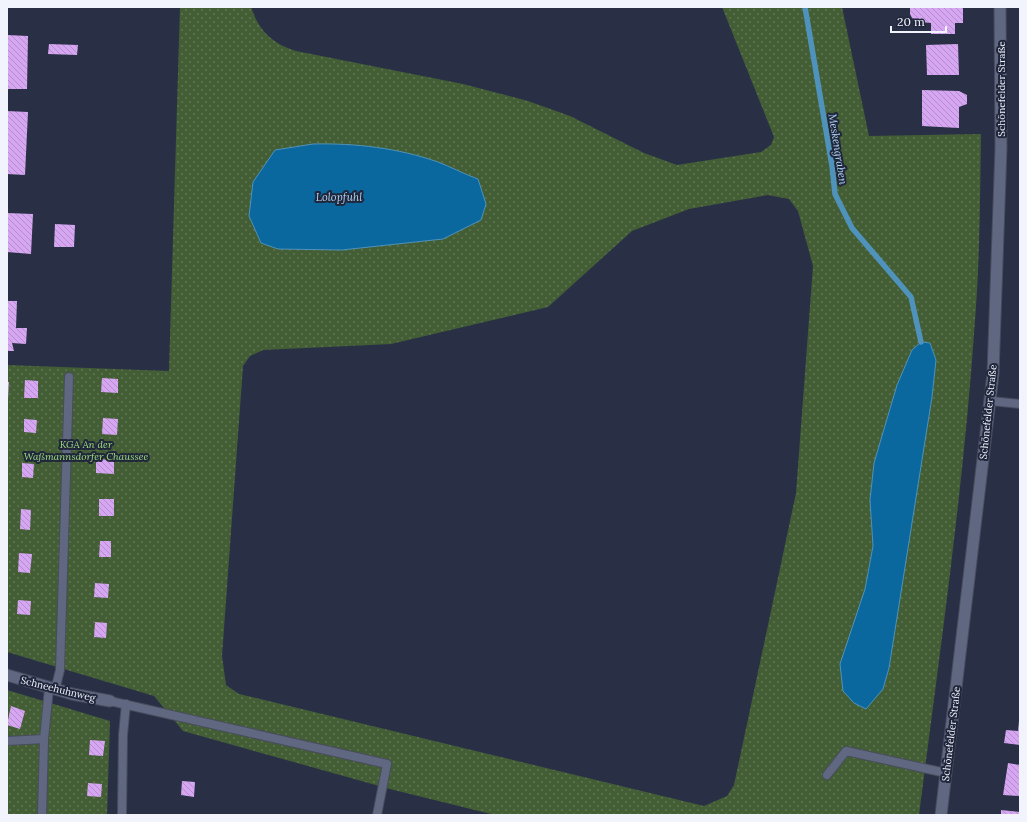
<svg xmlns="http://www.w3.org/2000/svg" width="1027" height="822" font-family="Lora,serif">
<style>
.park{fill:url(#park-dots);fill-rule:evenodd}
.water{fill:#0a689f;stroke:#4f92bb}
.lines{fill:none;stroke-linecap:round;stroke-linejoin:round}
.stream{stroke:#4f92bb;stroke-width:5.5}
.building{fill:url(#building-back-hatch)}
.service-casing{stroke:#484c5d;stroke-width:10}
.minor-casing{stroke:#484c5d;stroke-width:13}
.service{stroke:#606881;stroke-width:8}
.minor{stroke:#606881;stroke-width:11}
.labels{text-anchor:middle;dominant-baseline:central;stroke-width:4;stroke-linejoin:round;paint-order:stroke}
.street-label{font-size:10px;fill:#f1f4fd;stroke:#20263b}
.park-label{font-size:10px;font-style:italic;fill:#9ede7b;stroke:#20263b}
.water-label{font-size:11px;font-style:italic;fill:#add3f1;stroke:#20263b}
</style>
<defs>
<pattern id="park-dots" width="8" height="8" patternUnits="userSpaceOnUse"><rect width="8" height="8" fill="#435e35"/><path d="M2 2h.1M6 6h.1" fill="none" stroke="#5f7653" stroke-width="1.8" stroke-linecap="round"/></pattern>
<pattern id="building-back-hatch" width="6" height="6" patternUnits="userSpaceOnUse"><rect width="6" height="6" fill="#d6a6f2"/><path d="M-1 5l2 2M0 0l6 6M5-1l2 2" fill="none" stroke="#b28fc8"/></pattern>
</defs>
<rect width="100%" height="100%" fill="#293046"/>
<g class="park">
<path d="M180,7H251C259,31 272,43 296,51L463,84L528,101L570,116L644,153L677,165L761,152L771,145L774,137L722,7H842L869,136L981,134C980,196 980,258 975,320C964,485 940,650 919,815H495L390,789L183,731L154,696L7,652V365L169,371ZM768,195L789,199L798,211L813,266L796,493L734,785L727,796L704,806L239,694L226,685L222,656L243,366L250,356L263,350L391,344L548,307L632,231L689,209Z"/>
<polygon points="7,690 110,721 107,815 7,815"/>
</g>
<g class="water">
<path d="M313,144C355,143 398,148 438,162C451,167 464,174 478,179L486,204L481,220L443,239L342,250L278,249L261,243L249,216L253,182L275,150Z"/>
<polygon points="921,342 930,343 936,360 932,397 889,668 883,689 866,709 854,703 843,691 840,664 865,589 873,546 870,500 874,463 897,385 912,350"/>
</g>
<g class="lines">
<polyline class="stream" points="805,7 832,166 835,194 852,228 911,297 921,342"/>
</g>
<g class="building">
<polygon points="910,7 963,7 963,23 955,23 955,34 931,34 931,23 920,22 912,18 910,14"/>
<polygon points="7,35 28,36 27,89 7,89"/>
<polygon points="49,44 78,45 77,55 48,54"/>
<polygon points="958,44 959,75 927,75 926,45"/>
<polygon points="922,90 959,91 967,95 967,104 959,107 959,128 922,126"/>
<polygon points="7,111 28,112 25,175 7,174"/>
<polygon points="7,213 33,214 31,254 7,252"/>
<polygon points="55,224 75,225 74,247 54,247"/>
<polygon points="7,301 17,301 16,328 27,328 26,344 12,343 14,351 7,351"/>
<polygon points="102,378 118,379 118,393 101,392"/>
<polygon points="25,380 38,381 38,398 24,398"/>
<polygon points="7,382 9,382 8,399 7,398"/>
<polygon points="103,418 118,419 117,435 102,434"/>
<polygon points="24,419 37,420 36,433 24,432"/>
<polygon points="96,459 114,460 114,474 96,473"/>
<polygon points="22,463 34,464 33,478 22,477"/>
<rect x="99" y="499" width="15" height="17"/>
<polygon points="21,509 31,510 30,530 20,529"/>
<polygon points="100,541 111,541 111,557 99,557"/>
<polygon points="19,553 32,554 30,573 18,572"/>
<polygon points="95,583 109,584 108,598 94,597"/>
<polygon points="18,600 31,601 30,615 17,614"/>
<polygon points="95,622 107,623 106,638 94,637"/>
<polygon points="11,706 25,711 20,729 7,725"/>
<polygon points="1019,721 1020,745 1004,743 1006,730 1018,731"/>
<polygon points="90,740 105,741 103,756 89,755"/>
<polygon points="1008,763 1020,765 1020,796 1003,795"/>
<polygon points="182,781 195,782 194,797 181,795"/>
<polygon points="88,783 102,784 101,797 87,796"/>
<polygon points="1001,810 1020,812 1020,815 1001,815"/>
</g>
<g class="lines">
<g class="service-casing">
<g id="service">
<polyline points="991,401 1020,404"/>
<polyline points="55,690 60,670 69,377"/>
<polyline points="110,701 387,764 377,815"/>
<polyline points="44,739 49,688"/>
<polyline points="7,741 44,739 42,815"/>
<polyline points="827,775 846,751 946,773"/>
<polyline points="122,815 123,735 126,704"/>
</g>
</g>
<g class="minor-casing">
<g id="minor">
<polyline points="7,675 72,694 110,701"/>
<polyline points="941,815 993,374 1001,148 1000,7"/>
</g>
</g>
<use href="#service" class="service"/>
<use href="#minor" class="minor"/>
</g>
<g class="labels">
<g class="street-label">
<text transform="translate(1001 89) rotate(-90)">Schönefelder Straße</text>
<text transform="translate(988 412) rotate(-84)">Schönefelder Straße</text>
<text transform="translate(58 689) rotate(14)">Schneehuhnweg</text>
<text transform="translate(951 734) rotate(-83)">Schönefelder Straße</text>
</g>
<g class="park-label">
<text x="86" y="444">KGA An der<tspan x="86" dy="12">Waßmannsdorfer Chaussee</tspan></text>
</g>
<g class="water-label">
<text transform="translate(838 149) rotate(81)">Meskengraben</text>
<text x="339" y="197">Lolopfuhl</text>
</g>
</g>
<rect width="1027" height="822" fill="none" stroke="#f1f4fd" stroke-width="16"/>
<path d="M891 26v6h55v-6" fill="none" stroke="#f1f4fd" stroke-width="2"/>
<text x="897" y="26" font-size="12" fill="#f1f4fd" stroke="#20263b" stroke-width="3" paint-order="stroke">20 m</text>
</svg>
